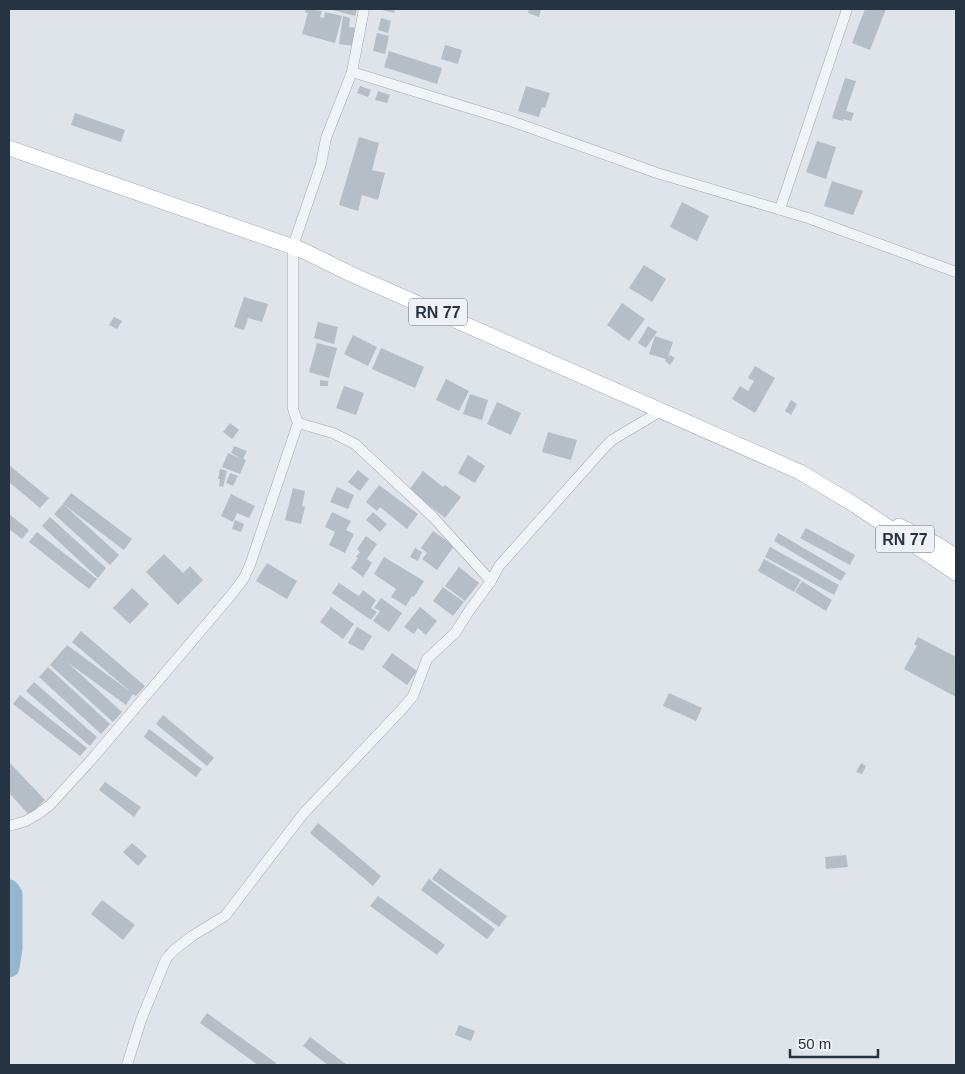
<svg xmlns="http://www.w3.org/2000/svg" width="965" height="1074" font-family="Arial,sans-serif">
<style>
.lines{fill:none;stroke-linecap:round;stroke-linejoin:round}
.river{stroke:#95b6ce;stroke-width:21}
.building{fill:#b5bdc7}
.street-casing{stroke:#a3abb4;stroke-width:11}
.primary-casing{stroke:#9ca9b7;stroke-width:16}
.street{stroke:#f1f4f7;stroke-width:10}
.primary{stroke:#fff;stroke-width:15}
.labels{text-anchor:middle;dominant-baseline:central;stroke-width:4.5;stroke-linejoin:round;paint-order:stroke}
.shield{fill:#eef2f7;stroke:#616c78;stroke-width:1}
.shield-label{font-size:16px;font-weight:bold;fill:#253342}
</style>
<rect width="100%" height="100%" fill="#dee4e9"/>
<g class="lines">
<polyline class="river" points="9,890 12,894 12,948 9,967"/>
</g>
<g class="building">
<polygon points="306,9 322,11 320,17 324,18 325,12 342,16 335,43 302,34 308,13 305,12"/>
<polygon points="329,9 357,9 355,16"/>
<polygon points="378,9 395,9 394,13"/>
<polygon points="529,9 541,10 539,17 528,13"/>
<polygon points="865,9 886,9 870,50 852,43"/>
<polygon points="343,16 350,18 349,27 357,28 355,46 339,44"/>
<polygon points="381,18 391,21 388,33 378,30"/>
<polygon points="377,33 389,36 385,54 373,51"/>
<polygon points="445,45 462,50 458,64 441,59"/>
<polygon points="389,51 442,68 437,84 384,67"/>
<polygon points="845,78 856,81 846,111 854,113 851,121 843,119 843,121 832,118"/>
<polygon points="360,86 371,90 368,97 357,93"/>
<polygon points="526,86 550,93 545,108 542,107 539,117 518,111"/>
<polygon points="378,91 390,95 387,103 375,100"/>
<polygon points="75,113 125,130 121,142 71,125"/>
<polygon points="359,137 379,143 372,170 385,173 378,200 362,195 358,211 339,205"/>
<polygon points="817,141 836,147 826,179 806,172"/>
<polygon points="832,181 863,191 853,215 824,206"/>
<polygon points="682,202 709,216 697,241 670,227"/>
<polygon points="644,265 666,279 652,302 629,288"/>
<polygon points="244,297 268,304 262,322 248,318 244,330 234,327"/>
<polygon points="622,303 645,319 629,341 607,325"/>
<polygon points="114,317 122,321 117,329 109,325"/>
<polygon points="318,322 338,327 334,344 314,338"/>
<polygon points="648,326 657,332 646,348 638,343"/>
<polygon points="353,335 377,347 368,366 344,354"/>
<polygon points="655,336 673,342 668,357 670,355 675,358 670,365 665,361 666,359 649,354"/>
<polygon points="317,343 337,348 329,378 309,372"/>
<polygon points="381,348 424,367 415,388 372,369"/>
<polygon points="755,366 775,378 755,413 732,399 740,386 748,391 754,381 748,378"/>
<polygon points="446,379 469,391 459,411 436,400"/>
<polygon points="320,380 328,381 328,386 320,386"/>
<polygon points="344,386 364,393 356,415 336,408"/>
<polygon points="470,394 488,400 482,420 463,414"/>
<polygon points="791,400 797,404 791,415 785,411"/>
<polygon points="497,402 521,413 511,435 487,424"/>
<polygon points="230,423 239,430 232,439 223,432"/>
<polygon points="548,432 577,440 571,460 542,452"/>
<polygon points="234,446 247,451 243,459 246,460 240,474 222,467 228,453 240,458 231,453"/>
<polygon points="468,455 485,466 475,483 458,473"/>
<polygon points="9,465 49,498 40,508 9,482"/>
<polygon points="220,469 227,471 223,487 219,486 220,479 218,479"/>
<polygon points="358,470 369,479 360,491 348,482"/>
<polygon points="423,471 443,487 445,485 461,497 445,518 409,490"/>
<polygon points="230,473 238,476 233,486 226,483"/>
<polygon points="379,485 418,514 407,529 380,507 377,511 366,502"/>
<polygon points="337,487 354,495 348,509 330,502"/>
<polygon points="293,488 305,491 302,506 305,507 301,524 285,520"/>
<polygon points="71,493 132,539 124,550 63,504"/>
<polygon points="231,494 255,506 249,518 237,513 233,522 221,516"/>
<polygon points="63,504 119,555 110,565 54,514"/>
<polygon points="332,512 351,521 346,530 354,534 345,553 329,545 335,532 325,527"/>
<polygon points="373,512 387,524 380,532 366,520"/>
<polygon points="9,514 29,530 22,539 9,529"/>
<polygon points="50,517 106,568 98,578 42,526"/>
<polygon points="235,520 244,524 241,532 232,529"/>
<polygon points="806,528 855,555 850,565 800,538"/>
<polygon points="433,531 454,546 437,570 422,559 427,553 421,548"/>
<polygon points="37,532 97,579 89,589 29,542"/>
<polygon points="778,533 846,573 841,581 774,541"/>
<polygon points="366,536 377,544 367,559 372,563 363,577 351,568 358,558 356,557 360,552 357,549"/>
<polygon points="770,547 839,585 834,595 765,557"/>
<polygon points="415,548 422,552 418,561 410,557"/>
<polygon points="164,554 183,573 190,566 203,580 178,605 146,572"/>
<polygon points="384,557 424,581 414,597 412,596 406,606 391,597 396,589 374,574"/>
<polygon points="764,559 801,580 794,592 758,571"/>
<polygon points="267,563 297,581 287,599 256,581"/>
<polygon points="459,567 479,583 465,601 445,586"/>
<polygon points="802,581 832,600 826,611 795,592"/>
<polygon points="339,583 359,596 363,590 376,600 371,608 377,612 371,620 332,593"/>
<polygon points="443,587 464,602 453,616 433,601"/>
<polygon points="132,588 149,604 130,624 113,608"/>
<polygon points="381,598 402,613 389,632 373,621 380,611 374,608"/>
<polygon points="331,607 354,624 343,639 320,622"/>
<polygon points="420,607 437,621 426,635 418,628 414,634 404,627"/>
<polygon points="357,627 372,636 363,651 348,643"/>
<polygon points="81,631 145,686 136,696 133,694 126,705 67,662 122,712 113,722 50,665 67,645 132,693 72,642"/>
<polygon points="918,637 956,657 956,697 904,669 917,646 914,644"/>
<polygon points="392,653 417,671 407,685 382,667"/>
<polygon points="48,667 110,724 101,734 39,677"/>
<polygon points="34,682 97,737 90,746 26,691"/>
<polygon points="669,693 702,708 696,721 663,706"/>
<polygon points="20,695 87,748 80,756 13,704"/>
<polygon points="163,715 214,758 207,766 156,724"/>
<polygon points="149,729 202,769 196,777 144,737"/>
<polygon points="9,762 45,800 29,815 9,793"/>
<polygon points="861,763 866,766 862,774 856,772"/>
<polygon points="105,782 141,807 134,817 99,790"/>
<polygon points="318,823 381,876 373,886 310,833"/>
<polygon points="132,843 147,856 138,866 123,852"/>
<polygon points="846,855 848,867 826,869 825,857"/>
<polygon points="440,868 507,916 499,927 432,879"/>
<polygon points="429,879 495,929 487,939 421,890"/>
<polygon points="378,896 445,945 437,955 370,906"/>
<polygon points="102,900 135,925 123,940 91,914"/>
<polygon points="207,1013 276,1063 274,1065 258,1065 200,1023"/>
<polygon points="459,1025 475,1031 471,1041 455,1035"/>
<polygon points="310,1037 347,1065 328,1065 303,1046"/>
</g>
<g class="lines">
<g class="street-casing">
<g id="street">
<polyline points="352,72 508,120 657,173 808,218 956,272"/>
<polyline points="780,209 847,9"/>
<polyline points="298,423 333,433 355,444 433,517 491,581"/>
<polyline points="9,826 26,821 38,814 50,805 92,759 232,594 244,578 250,565 298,423 293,409 293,246 321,164 326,138 352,72 364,9"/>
<polyline points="127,1065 141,1020 166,959 173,951 192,936 225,916 303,814 403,708 413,696 427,659 455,633 469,611 491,581 499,566 605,447 612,440 661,411"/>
</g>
</g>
<g class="primary-casing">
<g id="primary">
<polyline points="9,148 302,250 353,275 800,472 855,505 956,573"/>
<polyline points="899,526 938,545 956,557"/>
</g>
</g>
<use href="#street" class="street"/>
<use href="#primary" class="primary"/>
</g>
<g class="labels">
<g class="shield">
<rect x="409" y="298.5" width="58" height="27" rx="4"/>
<rect x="876" y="525.5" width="58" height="27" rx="4"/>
</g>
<g class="shield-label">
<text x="438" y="312">RN 77</text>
<text x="905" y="539">RN 77</text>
</g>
</g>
<rect width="965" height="1074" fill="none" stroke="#253342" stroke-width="20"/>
<path d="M790 1049v8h88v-8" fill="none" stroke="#253342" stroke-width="2.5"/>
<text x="798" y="1049" font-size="15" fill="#253342" stroke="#eef2f7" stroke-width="4" paint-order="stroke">50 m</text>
</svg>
